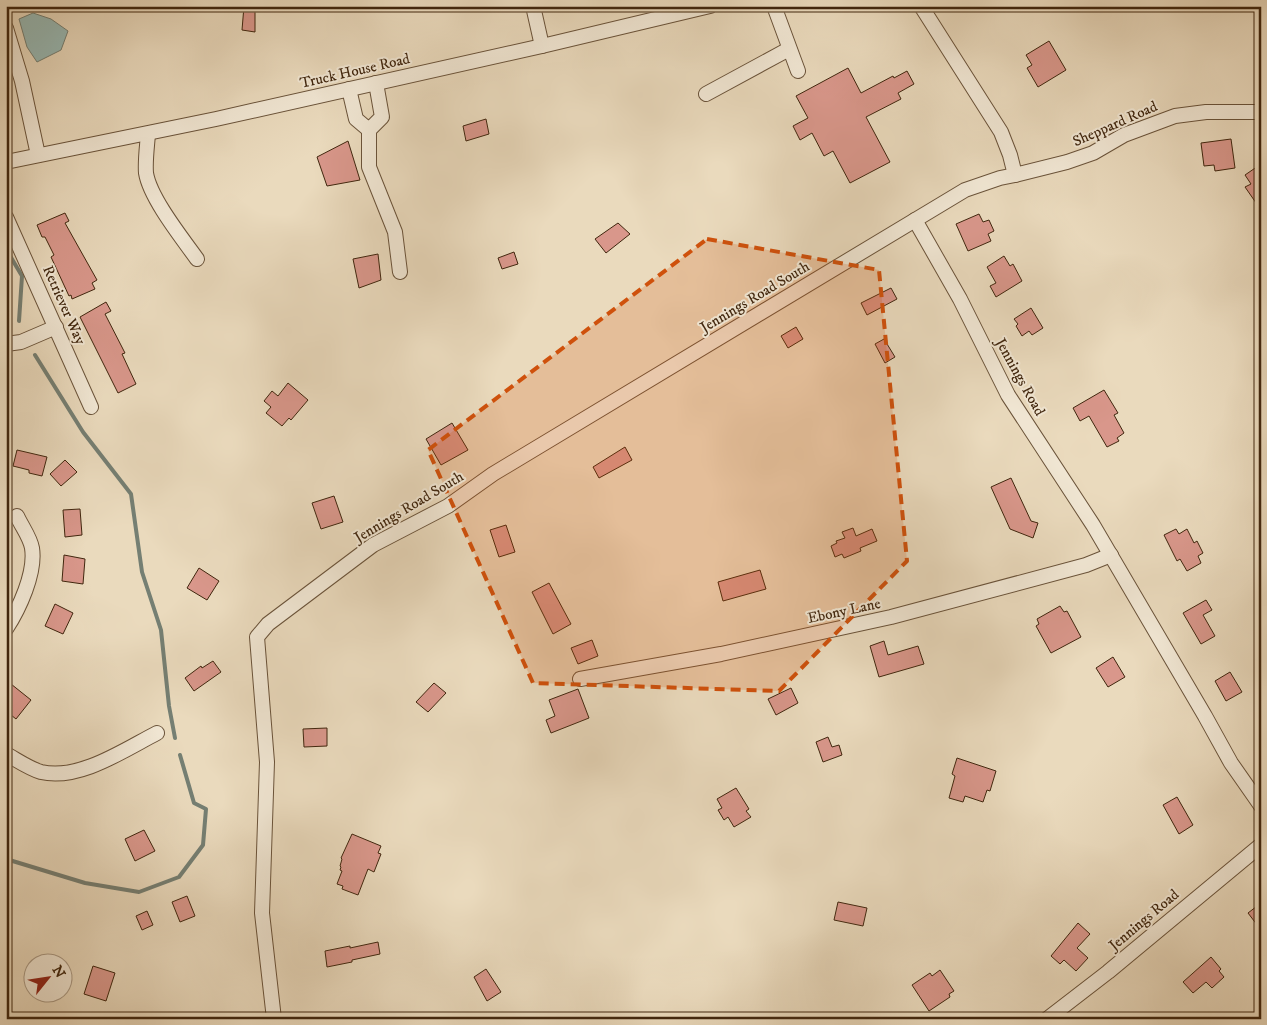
<svg xmlns="http://www.w3.org/2000/svg" width="1267" height="1025" font-family="'IM FELL DW Pica',serif">
<style>
.water{fill:#98bab6;stroke:#757f73}
.lines{fill:none;stroke-linecap:round;stroke-linejoin:round}
.stream{stroke:#757f73;stroke-width:4}
.building{fill:#d9978b;stroke:#40260e}
.minor-casing{stroke:#6a533a;stroke-width:16}
.minor{stroke:#f1e7d4;stroke-width:14}
.marked{fill:#cf510c;fill-opacity:0.2;stroke:#cf510c;stroke-width:4;stroke-dasharray:10 6;stroke-linejoin:round}
.labels{text-anchor:middle;dominant-baseline:central;stroke-width:4;stroke-linejoin:round;paint-order:stroke}
.street-label{font-size:15px;fill:#40260e;stroke:#f1e7d4}
</style>
<rect width="100%" height="100%" fill="#eadabd"/>
<filter id="stains"><feTurbulence type="fractalNoise" baseFrequency=".004" numOctaves="4"/><feColorMatrix values="0 0 0 0 .2 0 0 0 0 .09 0 0 0 0 .02 0 0 0 .5 -.17"/></filter>
<radialGradient id="worn" r=".72"><stop offset=".6" stop-color="#630" stop-opacity="0"/><stop offset="1" stop-color="#630" stop-opacity=".3"/></radialGradient>
<polygon class="water" points="33,13 51,19 68,31 61,50 37,62 27,47 19,19"/>
<g class="lines">
<g class="stream">
<polyline points="6,249 22,276 19,321"/>
<polyline points="35,355 83,432 131,494 142,572 161,630 169,706 175,738"/>
<polyline points="6,859 85,883 139,892 179,877 203,845 206,809 194,803 180,755"/>
</g>
</g>
<g class="building">
<polygon points="244,6 255,6 255,32 242,30"/>
<polygon points="1049,41 1066,70 1038,87 1027,68 1032,65 1026,55"/>
<polygon points="848,68 861,93 893,76 894,78 907,71 914,84 898,93 901,99 866,117 890,162 850,183 833,151 824,156 812,133 800,140 793,126 808,118 796,96"/>
<polygon points="486,119 489,134 466,141 463,126"/>
<polygon points="1231,139 1235,168 1215,171 1214,165 1204,166 1201,143"/>
<polygon points="348,141 360,180 327,186 317,157"/>
<polygon points="1261,164 1261,210 1245,187 1251,184 1245,175"/>
<polygon points="65,213 69,221 65,223 97,280 92,283 95,289 72,299 71,295 69,296 51,257 54,255 45,237 42,237 37,225"/>
<polygon points="979,214 983,222 989,220 994,231 988,234 991,241 968,251 956,224"/>
<polygon points="618,223 630,234 606,253 595,239"/>
<polygon points="514,252 518,264 502,269 498,258"/>
<polygon points="378,254 381,280 359,288 353,259"/>
<polygon points="1004,256 1010,266 1013,264 1022,281 996,297 990,286 996,283 987,267"/>
<polygon points="891,288 897,299 867,315 861,303"/>
<polygon points="106,302 111,311 105,314 125,353 122,354 136,384 118,393 80,317"/>
<polygon points="1031,308 1043,328 1032,335 1029,331 1022,336 1016,326 1018,324 1014,319"/>
<polygon points="796,327 803,339 788,348 781,336"/>
<polygon points="884,339 895,357 885,363 875,344"/>
<polygon points="288,383 308,400 291,420 289,418 282,426 266,413 271,407 264,401 272,391 278,396"/>
<polygon points="1104,390 1118,413 1114,415 1124,433 1117,438 1119,441 1107,447 1089,416 1080,421 1073,408"/>
<polygon points="452,423 468,450 441,465 426,439"/>
<polygon points="625,447 632,460 599,478 593,467"/>
<polygon points="17,450 47,457 42,476 29,473 29,470 13,466"/>
<polygon points="65,460 77,472 61,486 50,474"/>
<polygon points="1011,478 1031,521 1038,523 1033,538 1010,529 991,487"/>
<polygon points="334,496 343,522 321,529 312,503"/>
<polygon points="80,509 82,535 65,537 63,510"/>
<polygon points="506,525 515,552 499,557 490,530"/>
<polygon points="853,528 856,536 872,529 877,541 860,548 861,551 844,558 842,554 835,557 831,546 837,543 836,541 845,538 842,532"/>
<polygon points="1176,529 1179,534 1187,529 1194,543 1197,541 1203,553 1198,556 1201,563 1187,571 1180,559 1177,561 1164,535"/>
<polygon points="64,555 85,559 83,584 62,581"/>
<polygon points="199,568 219,581 207,600 187,588"/>
<polygon points="760,570 766,589 723,601 718,582"/>
<polygon points="549,583 571,624 553,634 532,592"/>
<polygon points="1206,600 1212,610 1203,615 1215,636 1201,644 1183,613"/>
<polygon points="55,604 73,613 63,634 45,626"/>
<polygon points="1060,606 1064,612 1067,611 1081,637 1051,653 1036,626 1039,624 1037,619"/>
<polygon points="592,640 598,656 578,664 571,648"/>
<polygon points="884,641 888,655 918,646 924,664 879,677 870,646"/>
<polygon points="1113,657 1125,677 1108,687 1096,668"/>
<polygon points="213,661 221,672 194,691 185,678 201,666 202,668"/>
<polygon points="1230,672 1242,692 1226,701 1215,681"/>
<polygon points="6,680 31,700 16,719 6,711"/>
<polygon points="434,683 446,693 428,712 416,702"/>
<polygon points="791,688 798,703 776,715 768,699"/>
<polygon points="578,689 589,718 551,733 546,720 555,716 549,700"/>
<polygon points="327,728 327,746 304,747 303,729"/>
<polygon points="828,737 832,747 839,745 842,755 823,762 816,742"/>
<polygon points="957,758 996,771 990,791 987,790 983,802 965,796 963,802 949,798 955,776 952,774"/>
<polygon points="736,788 749,809 746,811 751,817 734,827 728,817 724,820 718,810 722,808 717,799"/>
<polygon points="1177,797 1193,825 1179,834 1163,805"/>
<polygon points="144,830 155,851 135,861 125,839"/>
<polygon points="352,834 381,846 378,853 381,854 374,872 368,869 358,895 342,889 343,886 337,884 342,871 340,870 341,867 340,866 342,859 341,858"/>
<polygon points="187,896 195,916 180,922 172,902"/>
<polygon points="838,902 867,908 863,926 834,920"/>
<polygon points="1261,903 1261,930 1248,913"/>
<polygon points="147,911 153,925 142,930 136,916"/>
<polygon points="1078,923 1090,934 1077,948 1088,958 1076,971 1064,960 1060,964 1051,956"/>
<polygon points="378,942 380,954 352,960 352,962 327,967 325,951 350,946 350,948"/>
<polygon points="1211,957 1221,969 1219,971 1224,977 1212,988 1206,982 1193,993 1183,982"/>
<polygon points="93,966 115,973 106,1001 84,994"/>
<polygon points="486,969 501,992 487,1001 474,977"/>
<polygon points="940,970 954,991 949,994 950,997 929,1011 912,985 930,973 932,976"/>
</g>
<g class="lines">
<g class="minor-casing">
<g id="minor">
<polyline points="533,6 542,46"/>
<polyline points="774,6 798,71"/>
<polyline points="6,28 22,81 38,155"/>
<polyline points="349,89 356,119 369,130 382,117 376,83"/>
<polyline points="706,94 789,49"/>
<polyline points="369,130 369,167 395,232 400,272"/>
<path d="M148,134C147,147 145,161 146,173C150,198 182,238 197,259"/>
<polyline points="6,162 216,119 542,46 710,6"/>
<polyline points="1015,175 1067,162 1093,153 1124,135 1175,116 1206,112 1261,112"/>
<polyline points="6,217 91,407"/>
<polyline points="915,220 960,299 1008,395 1093,525 1205,716 1231,763 1261,806"/>
<polyline points="6,344 21,342 56,327"/>
<path d="M6,629C19,609 36,573 32,548C30,537 22,527 17,516"/>
<polyline points="580,679 721,654 891,617 1086,565 1111,555"/>
<path d="M6,754C17,760 30,769 41,772C79,781 124,750 157,733"/>
<polyline points="274,1019 262,913 267,762 257,637 268,624 373,545 448,506 493,474 965,190 1000,178 1015,175 1010,155 1001,132 921,6"/>
<polyline points="1047,1019 1108,972 1261,845"/>
</g>
</g>
<use href="#minor" class="minor"/>
</g>
<path class="marked" d="M707,239L879,270L907,561L779,691L533,683L428,450Z"/>
<g class="labels">
<g class="street-label">
<text transform="translate(355 71) rotate(-13)">Truck House Road</text>
<text transform="translate(1115 124) rotate(-24)">Sheppard Road</text>
<text transform="translate(755 297) rotate(-31)">Jennings Road South</text>
<text transform="translate(64 305) rotate(66)">Retriever Way</text>
<text transform="translate(1020 377) rotate(61)">Jennings Road</text>
<text transform="translate(409 507) rotate(-31)">Jennings Road South</text>
<text transform="translate(844 611) rotate(-12)">Ebony Lane</text>
<text transform="translate(1144 920) rotate(-40)">Jennings Road</text>
</g>
</g>
<rect width="1267" height="1025" fill="none" stroke="#eadabd" stroke-width="25"/>
<rect x="8" y="8" width="1252" height="1010" fill="none" stroke="#40260e" stroke-width="2.5"/>
<rect x="12" y="12" width="1242" height="1000" fill="none" stroke="#40260e"/>
<g transform="translate(48 978) rotate(60)"><circle r="24" fill="#f1e7d4" stroke="#aa9a85"/>
<path d="M0-4L9 19L0 12L-9 19Z" fill="#8f2418"/>
<text y="-8" font-size="14" font-weight="bold" text-anchor="middle" fill="#40260e">N</text>
</g>
<rect width="100%" height="100%" filter="url(#stains)"/>
<rect width="100%" height="100%" fill="url(#worn)"/>
</svg>
